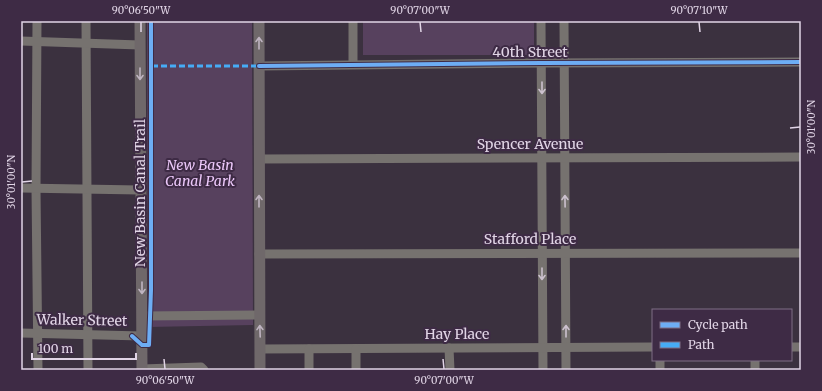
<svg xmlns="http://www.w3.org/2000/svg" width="822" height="391" font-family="Merriweather,serif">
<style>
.green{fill:#57415e}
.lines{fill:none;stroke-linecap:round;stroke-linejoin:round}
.minor{stroke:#76726f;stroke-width:9}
.major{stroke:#6f686a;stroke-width:11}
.quiet{stroke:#46acf6;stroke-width:3;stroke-dasharray:6 3;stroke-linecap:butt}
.cycleway-casing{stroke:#3e2b45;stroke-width:6}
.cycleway{stroke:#6dadf4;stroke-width:4}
.oneway{stroke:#bfb4c1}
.oneway2{stroke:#ccc1ce}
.ticks{fill:none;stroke:#e1d5e6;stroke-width:1.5}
.labels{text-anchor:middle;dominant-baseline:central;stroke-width:4;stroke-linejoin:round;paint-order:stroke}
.street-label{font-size:14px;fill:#e1d5e6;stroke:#3e2b45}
.park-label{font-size:14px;font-style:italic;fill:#ecc8fa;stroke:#3e2b45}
.neatline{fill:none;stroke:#e1d5e6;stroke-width:1.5}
.ticks-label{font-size:10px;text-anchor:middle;fill:#e1d5e6}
</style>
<rect width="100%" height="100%" fill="#3b313f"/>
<g class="green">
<polygon points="147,21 252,21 253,325 148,327"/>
<rect x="363" y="21" width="171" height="34"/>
</g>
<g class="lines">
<g class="minor">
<polyline points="37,21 36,189 38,370"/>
<polyline points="86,21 88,370"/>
<polyline points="353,21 353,64"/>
<polyline points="541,21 543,370"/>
<polyline points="564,21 566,370"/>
<polyline points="21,41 140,45"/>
<polyline points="259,66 542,63 801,62"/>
<polyline points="260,159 801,157"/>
<polyline points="21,188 140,190"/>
<polyline points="259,254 801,253"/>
<polyline points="142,316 259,315"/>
<polyline points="21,333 142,336"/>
<polyline points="791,347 801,347"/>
<polyline points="449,348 450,370"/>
<polyline points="260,349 653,347"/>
<polyline points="309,349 309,370"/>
<polyline points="356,349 356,370"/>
<polyline points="660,360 660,370"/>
<polyline points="755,360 755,370"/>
<polyline points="142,369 201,367 204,370"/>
</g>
<g class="major">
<polyline points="140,21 142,370"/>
<polyline points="259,21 260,370"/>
</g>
<polyline class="quiet" points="152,66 259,66"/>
<g class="cycleway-casing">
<g id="cycleway">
<polyline points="259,66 542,63 801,62"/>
<polyline points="132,336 142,345 149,345 151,290 151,21"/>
</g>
</g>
<use href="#cycleway" class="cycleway"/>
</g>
<defs><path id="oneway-shaft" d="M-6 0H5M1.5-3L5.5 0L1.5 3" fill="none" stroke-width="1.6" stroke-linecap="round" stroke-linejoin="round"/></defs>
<g class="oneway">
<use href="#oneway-shaft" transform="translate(259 43) rotate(-90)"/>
<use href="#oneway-shaft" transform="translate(140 74) rotate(90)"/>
<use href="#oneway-shaft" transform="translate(259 201) rotate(-90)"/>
<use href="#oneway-shaft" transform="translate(142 288) rotate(90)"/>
<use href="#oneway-shaft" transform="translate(260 331) rotate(-92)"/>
</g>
<g class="oneway2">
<use href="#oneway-shaft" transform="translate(542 88) rotate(90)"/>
<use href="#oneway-shaft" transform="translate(565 201) rotate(-91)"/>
<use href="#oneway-shaft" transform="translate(542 274) rotate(90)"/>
<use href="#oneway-shaft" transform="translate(566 331) rotate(-90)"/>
</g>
<path class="ticks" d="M141,22V32M420,22L421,32M699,22L700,32M790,128L800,127M22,182L32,181M164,359L165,369M443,359L444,369"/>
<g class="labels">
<g class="street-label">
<text x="530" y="52">40th Street</text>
<text x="530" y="144">Spencer Avenue</text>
<text transform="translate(140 193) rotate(-90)">New Basin Canal Trail</text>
<text x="530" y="239">Stafford Place</text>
<text transform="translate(82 320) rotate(1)">Walker Street</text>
<text x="457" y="334">Hay Place</text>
</g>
<g class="park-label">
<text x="200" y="165">New Basin<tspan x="200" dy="16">Canal Park</tspan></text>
</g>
</g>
<rect width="822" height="391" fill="none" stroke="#3e2b45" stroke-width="44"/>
<rect x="652" y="309" width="140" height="52" fill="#3e2b45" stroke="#7f6f85"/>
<rect x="660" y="322" width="20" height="6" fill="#6dadf4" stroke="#7f6f85"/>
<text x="688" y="329" font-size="12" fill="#e1d5e6">Cycle path</text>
<rect x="660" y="342" width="20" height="6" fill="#46acf6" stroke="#7f6f85"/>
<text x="688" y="349" font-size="12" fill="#e1d5e6">Path</text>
<path d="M32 353v6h104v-6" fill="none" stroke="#e1d5e6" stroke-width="2"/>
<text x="38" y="353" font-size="12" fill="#e1d5e6" stroke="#3e2b45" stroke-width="3" paint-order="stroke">100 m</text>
<rect x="22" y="22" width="778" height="347" class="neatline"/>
<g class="ticks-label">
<text x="141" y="14">90°06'50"W</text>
<text x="420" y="14">90°07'00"W</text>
<text x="699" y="14">90°07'10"W</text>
<text transform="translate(811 127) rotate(-90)" y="4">30°01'00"N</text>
<text transform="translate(11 182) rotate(-90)" y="4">30°01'00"N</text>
<text x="165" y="384">90°06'50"W</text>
<text x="444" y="384">90°07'00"W</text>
</g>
</svg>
